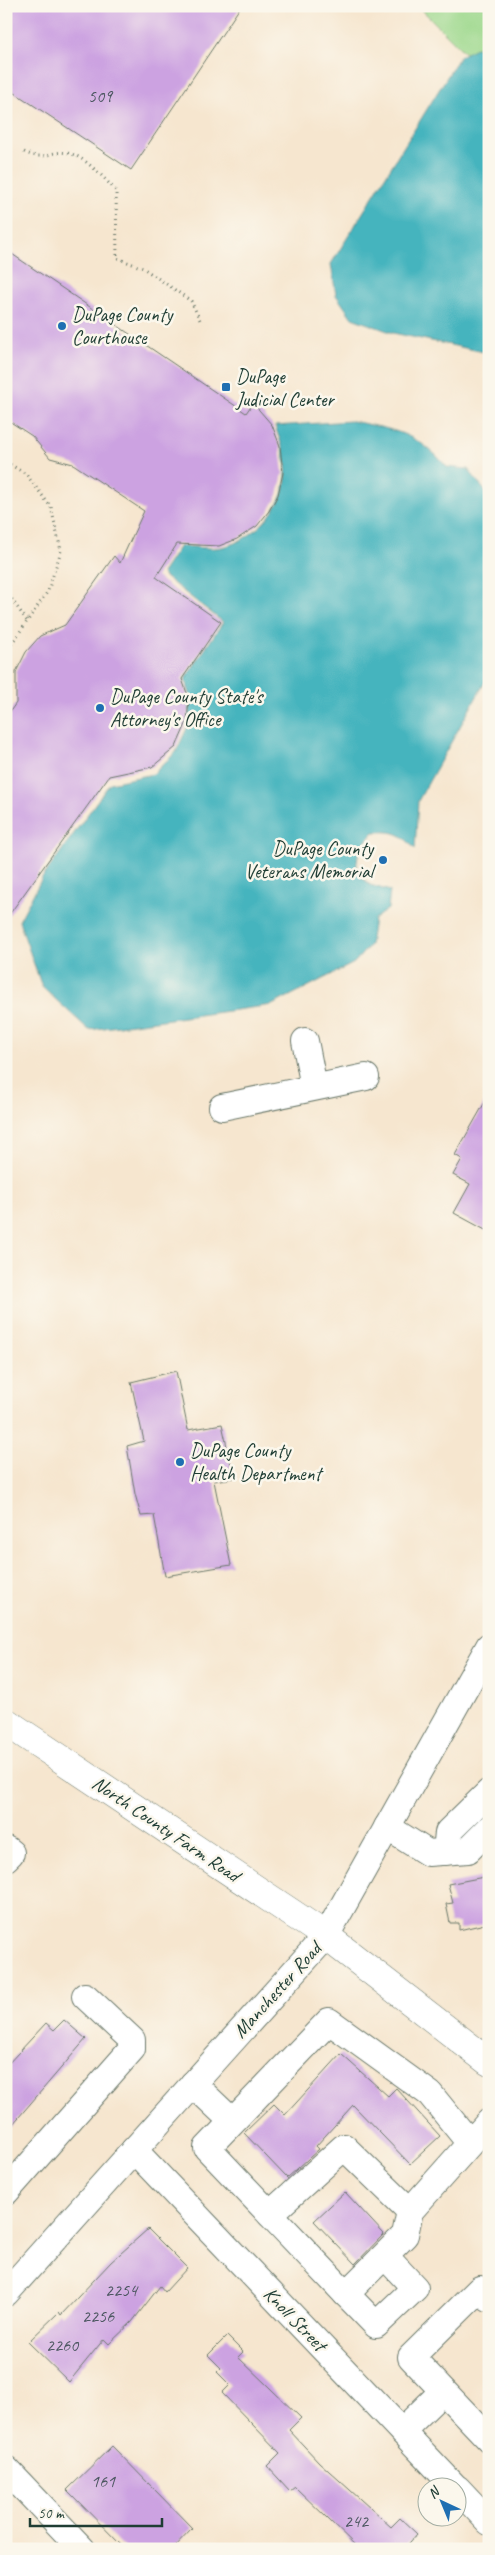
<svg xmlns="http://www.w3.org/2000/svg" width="495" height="2555" font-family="Caveat,sans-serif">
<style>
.green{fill:#9cd88c;stroke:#5e8a60}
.water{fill:#44b4be;stroke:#327879}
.building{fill:#cca2e1}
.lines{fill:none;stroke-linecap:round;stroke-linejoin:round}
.minor-casing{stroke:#6a786a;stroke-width:28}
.major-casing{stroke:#6a786a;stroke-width:29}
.path{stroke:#6a786a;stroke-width:3;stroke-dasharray:1 4;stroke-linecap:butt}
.minor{stroke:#fff;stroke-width:26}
.major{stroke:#fff;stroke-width:28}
.poi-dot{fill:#1f6fb2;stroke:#fbf7ec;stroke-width:2}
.labels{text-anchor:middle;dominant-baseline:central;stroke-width:5;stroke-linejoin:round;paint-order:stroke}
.number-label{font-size:18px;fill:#4a565f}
.poi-label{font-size:20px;fill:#1f3d34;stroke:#fbf7ec;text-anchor:start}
.street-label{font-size:20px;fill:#1f3d34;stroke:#fbf7ec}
</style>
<rect width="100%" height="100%" fill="#fbf7ec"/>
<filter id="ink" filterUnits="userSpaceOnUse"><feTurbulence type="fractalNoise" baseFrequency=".02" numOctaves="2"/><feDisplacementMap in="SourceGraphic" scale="10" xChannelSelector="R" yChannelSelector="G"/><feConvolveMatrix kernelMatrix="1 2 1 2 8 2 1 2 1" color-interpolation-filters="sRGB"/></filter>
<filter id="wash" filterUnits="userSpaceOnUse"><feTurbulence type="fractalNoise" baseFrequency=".0096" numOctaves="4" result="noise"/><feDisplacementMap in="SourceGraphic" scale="20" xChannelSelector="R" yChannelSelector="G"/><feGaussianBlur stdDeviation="1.12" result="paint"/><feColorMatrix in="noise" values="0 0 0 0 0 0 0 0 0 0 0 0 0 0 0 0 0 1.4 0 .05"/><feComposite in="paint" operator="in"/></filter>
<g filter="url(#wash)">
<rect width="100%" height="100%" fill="#f6e6cf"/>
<polygon class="green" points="418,6 489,6 489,76 482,70"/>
<g class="water">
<polygon points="484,44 489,45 489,353 393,333 352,318 336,295 331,264 460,56"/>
<path d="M352,421C394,430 417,432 447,467L468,469L489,496V675L418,801L415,849C401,833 396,831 374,832C360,847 356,852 357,873L370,885L390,891L388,909L374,919L370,945L354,963L272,1005L89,1030L42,987L19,921L42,878L110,783L153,774L176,752L188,726L191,697L185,679L223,622L165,577L162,573L180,546C193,546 209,550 222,547C252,541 283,509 286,478C288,460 281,443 275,426Z"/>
</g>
<g id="blocks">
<g class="building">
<polygon points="6,6 241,6 131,170 6,87"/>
<polygon points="6,250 246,413 253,403 272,425 280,446 283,473 278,495 269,511 257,526 237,539 219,546 177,544 156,577 221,622 182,679 189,699 187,722 176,747 152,767 109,776 6,919 6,717 16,703 16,672 26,652 40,636 65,625 114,556 120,563 144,511 73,464 50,458 32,436 6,419"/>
<polygon points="489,1095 489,1232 454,1213 470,1184 453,1175 462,1159 455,1155"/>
<polygon points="176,1371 188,1430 222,1424 234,1478 214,1481 231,1565 165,1576 154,1515 141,1516 135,1494 127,1446 144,1441 131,1382"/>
<polygon points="489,1876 489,1923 459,1930 459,1923 450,1923 446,1904 453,1903 448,1884"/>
<polygon points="64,2020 86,2039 6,2132 6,2066 46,2023 54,2030"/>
<polygon points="341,2054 388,2096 396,2088 440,2136 410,2164 353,2105 316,2146 319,2149 287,2178 244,2133 274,2104 285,2115"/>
<polygon points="345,2192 384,2234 355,2264 314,2221"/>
<polygon points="148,2229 187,2268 165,2292 160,2286 132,2322 109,2344 104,2339 69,2382 28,2342 59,2312 61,2315 111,2262"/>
<polygon points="227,2336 243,2352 238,2357 301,2418 289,2430 319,2462 391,2527 400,2518 417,2534 404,2549 359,2549 295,2487 290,2491 267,2466 280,2453 222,2393 230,2385 217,2372 221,2368 208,2355"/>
<polygon points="112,2446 192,2528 172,2549 125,2549 67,2490"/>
</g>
</g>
</g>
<g filter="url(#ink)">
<use href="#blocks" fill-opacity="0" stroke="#6a786a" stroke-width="1"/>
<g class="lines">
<g class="minor-casing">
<g id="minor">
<polyline points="305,1041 314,1087"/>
<polyline points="222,1107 366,1077"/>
<polyline points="387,1827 428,1853 468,1850 489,1829"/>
<polyline points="6,1849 11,1853 6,1858"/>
<polyline points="446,1852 448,1832 489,1792"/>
<polyline points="193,2084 232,2121"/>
<polyline points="469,2142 430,2094 329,2021 207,2148 346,2294 405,2235 410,2211 489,2122"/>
<polyline points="134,2150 456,2488"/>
<polyline points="6,2192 132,2049 132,2040 85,1996"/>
<polyline points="270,2214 344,2147 410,2211"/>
<polyline points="6,2293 326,1936 489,1646"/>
<polyline points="346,2294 376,2325 415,2288 385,2256"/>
<polyline points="489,2298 480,2289 411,2357 489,2439"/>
<polyline points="402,2431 443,2391"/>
<polyline points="6,2469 82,2549"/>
<polyline points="458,2489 489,2522"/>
</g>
</g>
<g class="major-casing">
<polyline id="major" points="6,1722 326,1936 489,2062"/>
</g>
<g class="path">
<path d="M24,152C46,162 49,150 67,153C84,155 105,179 116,191L117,258L143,268L191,301L200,320"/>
<polyline points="6,462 26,474 51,507 61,551 48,591 6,652"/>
<polyline points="6,591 27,621"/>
</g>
<use href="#minor" class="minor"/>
<use href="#major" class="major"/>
</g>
</g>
<g class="poi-dot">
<circle cx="62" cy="326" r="5"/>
<rect x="221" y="382" width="10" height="10" rx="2.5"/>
<circle cx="100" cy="708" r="5"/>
<circle cx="383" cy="860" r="5"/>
<circle cx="180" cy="1462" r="5"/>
</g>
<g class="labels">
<g class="number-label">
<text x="100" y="96">509</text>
<text x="121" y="2290">2254</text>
<text x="98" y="2316">2256</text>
<text x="62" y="2345">2260</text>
<text x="103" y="2481">161</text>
<text x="356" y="2521">242</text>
</g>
<g class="poi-label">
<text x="72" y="314">DuPage County<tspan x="72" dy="23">Courthouse</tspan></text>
<text x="236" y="376">DuPage<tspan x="236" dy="23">Judicial Center</tspan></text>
<text x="110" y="696">DuPage County State's<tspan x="110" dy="23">Attorney's Office</tspan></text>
<text x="373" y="848" text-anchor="end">DuPage County<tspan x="373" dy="23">Veterans Memorial</tspan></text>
<text x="190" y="1450">DuPage County<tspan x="190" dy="23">Health Department</tspan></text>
</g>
<g class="street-label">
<text transform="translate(166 1829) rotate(34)">North County Farm Road</text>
<text transform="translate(277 1990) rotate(-48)">Manchester Road</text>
<text transform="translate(295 2319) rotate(46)">Knoll Street</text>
</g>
</g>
<rect width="495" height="2555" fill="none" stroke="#fbf7ec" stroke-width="25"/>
<g transform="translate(442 2502) rotate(316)"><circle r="24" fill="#fbf7ec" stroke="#a3ada2"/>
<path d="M0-4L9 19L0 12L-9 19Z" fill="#1f6fb2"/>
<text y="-8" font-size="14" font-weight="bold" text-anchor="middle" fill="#1f3d34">N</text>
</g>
<path d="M30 2518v8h132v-8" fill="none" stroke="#1f3d34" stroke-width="2.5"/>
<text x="38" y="2518" font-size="15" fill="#1f3d34" stroke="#fbf7ec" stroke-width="4" paint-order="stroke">50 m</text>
</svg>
